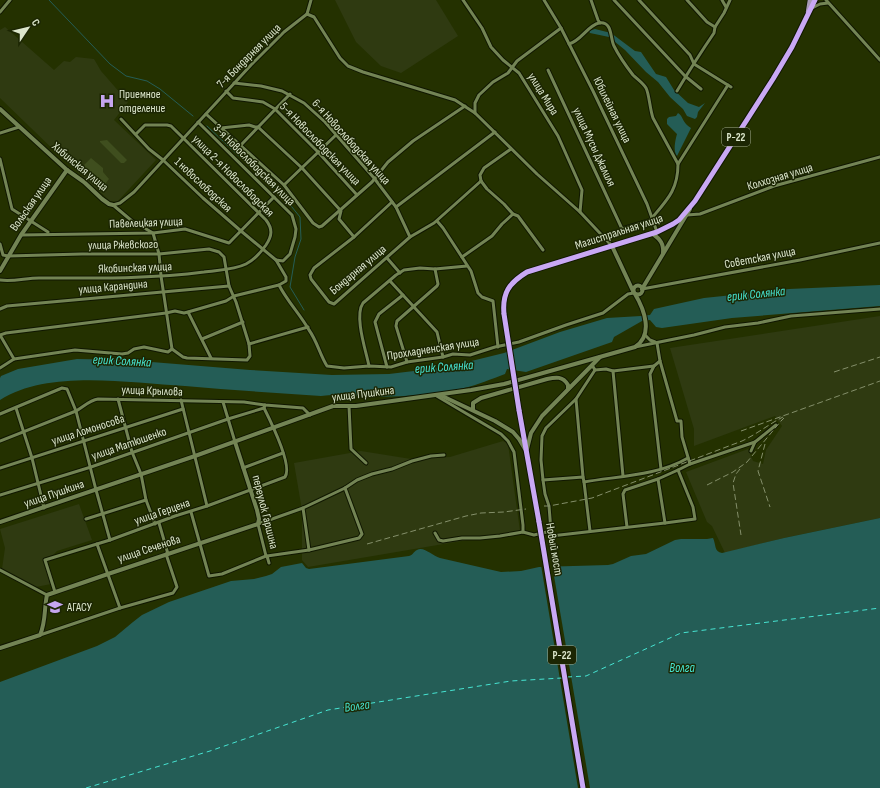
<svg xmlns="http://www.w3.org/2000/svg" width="880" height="788" font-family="'Sofia Sans Condensed',sans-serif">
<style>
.built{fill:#2f3a11}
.green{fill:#3f4e1e}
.water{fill:#245d56}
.pier{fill:#243100}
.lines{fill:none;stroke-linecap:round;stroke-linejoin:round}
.stream{stroke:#245d56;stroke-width:1}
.ferry{stroke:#46e4d2;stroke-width:1;stroke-dasharray:5 4;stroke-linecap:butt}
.street-casing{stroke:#101701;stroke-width:5}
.secondary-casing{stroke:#101701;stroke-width:6}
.primary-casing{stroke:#101701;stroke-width:6}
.highway-casing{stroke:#101701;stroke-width:7}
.street{stroke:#738454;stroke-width:3}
.secondary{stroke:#738454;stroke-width:4}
.primary{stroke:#a79ab4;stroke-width:4.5}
.highway{stroke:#c9a8f4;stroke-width:5}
.rail{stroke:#848f6a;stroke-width:1;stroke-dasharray:6 3;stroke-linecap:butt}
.highway-bridge-casing{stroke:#101701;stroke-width:7;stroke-linecap:butt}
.highway-bridge{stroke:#c9a8f4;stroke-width:5}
.labels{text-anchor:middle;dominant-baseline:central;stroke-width:3;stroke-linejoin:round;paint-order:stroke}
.shield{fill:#1c2603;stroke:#a2ac90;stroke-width:1}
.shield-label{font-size:11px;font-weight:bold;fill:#dce6cc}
.street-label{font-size:12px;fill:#dce6cc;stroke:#1c2603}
.poi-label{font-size:12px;fill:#dce6cc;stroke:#1c2603;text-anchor:start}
.water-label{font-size:13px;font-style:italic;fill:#46e4d2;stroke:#1c2603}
</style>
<rect width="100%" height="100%" fill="#243100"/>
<g class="built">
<polygon points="335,0 436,0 458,36 401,73 381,66 356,42"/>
<polygon points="5,27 54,70 64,61 70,62 76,57 94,59 101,71 128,102 114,120 156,160 117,202 110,201 61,157 0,98 0,30"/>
<polygon points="880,316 880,518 784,538 725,553 712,526 707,522 686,472 748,449 753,461 763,464 766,450 782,426 775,416 694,446 694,429 670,348"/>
<polygon points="503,441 508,444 520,531 308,567 302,560 302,510 294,463 361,451 411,459 450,457"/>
<polygon points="79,504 92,540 57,551 53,555 44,558 51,584 36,587 2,569 5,548 0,529"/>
</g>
<g class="green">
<polygon points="107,140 127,160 124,163 121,163 100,142 100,141"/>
<polygon points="91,158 103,168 103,172 109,179 105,184 102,185 84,167 84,165"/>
</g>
<g class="water">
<polygon points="595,29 611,33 635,51 641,52 656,74 666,77 674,90 688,103 699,107 705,103 698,112 697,117 695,119 687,116 683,109 670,97 658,82 646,72 625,50 609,37 590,33 589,31"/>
<path d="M678,113C684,117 682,123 691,128L677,156C673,151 675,141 677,134L667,124V119L669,117L676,116Z"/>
<path d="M880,285V306L732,318L662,328L656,327L650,320L642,321L614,337L612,342L526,372L507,369L505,374C491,379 478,385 464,388C437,395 407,396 379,397C359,398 342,393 321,396C276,393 230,390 185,386C129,383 48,369 0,400V378L1,376L18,369L77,359L127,360L250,370L332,375L389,374L447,367L504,353L560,332L607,318L641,316L650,315L654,309L704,298L789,289Z"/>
<path d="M880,518V788H0V682L97,646L115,637L133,622L142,615L169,602L231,581L254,579L266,576L272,574L281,567L302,563L306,568L309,569L409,556C413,555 413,552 417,550C424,546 432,556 440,558L501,572L521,571L539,567L608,565L613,564L631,556L646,554L675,540L681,539H707L713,538C716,544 714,552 722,553L784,538Z"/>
</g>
<polygon class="pier" points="552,564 590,788 578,788 541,565"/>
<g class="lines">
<g class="stream">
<polyline points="49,0 110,64 126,76 147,81 160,89 193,116"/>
<polyline points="207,126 259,175 279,191 300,217 301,239 295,257 290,287 304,310"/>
</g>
<g class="ferry">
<polyline points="567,677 586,676 681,633 880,608"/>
<polyline points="86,788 210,751 328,710 511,681 562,678"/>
</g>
<g class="street-casing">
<g id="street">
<polyline points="463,0 482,28 491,47 503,60 519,73 558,136 582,190 580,212"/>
<polyline points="544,0 561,28 593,91 647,204 657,232"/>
<polyline points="591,0 598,20 600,23"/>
<polyline points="614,0 685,76 701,89"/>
<polyline points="639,0 690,55 694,64 731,87"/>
<polyline points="687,0 707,22 715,27"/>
<polyline points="722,0 726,7"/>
<polyline points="826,0 880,60"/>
<polyline points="812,8 820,4 828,3"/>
<polyline points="0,12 10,0"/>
<polyline points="307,14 311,0"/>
<path d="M569,44C581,41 588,25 599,23C613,21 610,39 614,46C619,56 626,66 633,75C637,79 643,83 646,88C649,93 650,110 653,118L678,164"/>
<polyline points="548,70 623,231"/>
<polyline points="234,83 261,86 282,91 304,103 325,122 374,178 396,207 410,237"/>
<polyline points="226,91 233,98 263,102 275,109 318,152 357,195"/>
<path d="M677,91C689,71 701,52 714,33L715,27L724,13L730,0"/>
<polyline points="475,113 475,103 479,95 493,82 508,73 517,61 561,28"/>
<polyline points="206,114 284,185 313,223 319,227 322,226 372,182 388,162 413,141 465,106"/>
<path d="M121,119L149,149L163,160L203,198L241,231L276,260L286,277V281L279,285C287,301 300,314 309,330C317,341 320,355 327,366L344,368L369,366L391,367L407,362L443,357L453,354L470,355L495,347L519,342L566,325L603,313L628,294L634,293"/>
<polyline points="198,122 292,215 296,229 295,237 290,254 283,261 276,260"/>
<polyline points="221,128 249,125 255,127 258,127 302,168 341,211 339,219 354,237"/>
<polyline points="0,133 19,127"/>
<polyline points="240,146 290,94"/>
<polyline points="0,159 12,209 48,232"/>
<polyline points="481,181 487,189 504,204 513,214 518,216 543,250"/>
<polyline points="481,181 480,175 484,168 511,149"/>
<polyline points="284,185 336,135"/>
<polyline points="392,202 354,237 314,268 310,275 311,279 329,302 334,304 410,237 434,223 481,181"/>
<polyline points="113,205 120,203 134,192 251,65 284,32 307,14 314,17 340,58 348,66 363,72 455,100 475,113 537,174 580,212 612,246"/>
<polyline points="113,205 132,221 153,233 159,254 161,276 172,349"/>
<polyline points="396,207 495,132"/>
<polyline points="687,215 700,214 774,186 880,157"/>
<path d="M651,219C667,200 678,190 678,164L728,85"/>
<polyline points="437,221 443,228 471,271 478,293 482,297 493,301 498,347"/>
<polyline points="622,229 652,220"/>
<polyline points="21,235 153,233 185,229 229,243 274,197"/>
<polyline points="0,244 3,255 8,256 82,254 159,254 209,249 219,252 224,257 229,286 236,302 249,344 250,356 247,360 187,358 183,357 172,349 168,352 144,347 134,349 128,353 122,354 75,350 14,359 0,368"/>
<polyline points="462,257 492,236 502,224 513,214"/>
<polyline points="387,258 400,273"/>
<path d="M0,280C13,282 26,278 39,278C94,278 150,279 204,272C217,270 234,270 246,264C254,260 261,252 266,245C272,236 273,229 266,220L171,126L167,125H145L136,134"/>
<polyline points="390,281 437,332 443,357"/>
<polyline points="642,289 800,260 880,243"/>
<polyline points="0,309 7,306 229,286"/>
<polyline points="188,312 211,358"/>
<polyline points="0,335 6,333 166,313 175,311 184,313 188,312 226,301 234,296 279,285"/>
<polyline points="0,335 14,359"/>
<polyline points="645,335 650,340 655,342"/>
<polyline points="202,339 243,322"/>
<polyline points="657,343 660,361 677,421 681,421 682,437 690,464 755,442 776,425"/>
<polyline points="249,344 308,327"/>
<polyline points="635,347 694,335 725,327 758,323 791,316 880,309"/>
<polyline points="660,361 654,366 650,374 661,469"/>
<polyline points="407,362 396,326 397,321 437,286 438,284 435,269"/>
<path d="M369,366C366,351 354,316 363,303L396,275L404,270L420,268L435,269L467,266"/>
<polyline points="387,367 375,322 379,314 403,295"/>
<polyline points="595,370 606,369 613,371 654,366"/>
<polyline points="613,371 623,476"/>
<polyline points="435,395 501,434 508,441 514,452 523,525 523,532"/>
<polyline points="118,399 132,452 141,474 146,500 155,524"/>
<polyline points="181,400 207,506"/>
<polyline points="223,402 235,442"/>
<polyline points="349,406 351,449 366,463"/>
<polyline points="16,408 32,458 44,508"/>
<polyline points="0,414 62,388 67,389 76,411 96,490 110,540"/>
<path d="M0,441L76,411C83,407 90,400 98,399L244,402L265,405L303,408L310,415"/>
<polyline points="751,451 755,442"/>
<polyline points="0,468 183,409"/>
<polyline points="243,468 283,453"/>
<polyline points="583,477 576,399 595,370 592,365"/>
<polyline points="658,479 665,523"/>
<path d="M543,480L583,477L584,482C618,476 657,476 688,458"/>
<polyline points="584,482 590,531"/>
<polyline points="0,495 91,467 228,419 264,408"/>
<polyline points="303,508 309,550"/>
<polyline points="191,512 209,576 222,574 266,556"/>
<polyline points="86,519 146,500"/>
<polyline points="159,523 168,554"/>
<polyline points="627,527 623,494 625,490 658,479 678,470"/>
<polyline points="551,531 549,506 545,494 543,480 541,460 542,436 546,428 576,399"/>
<polyline points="435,533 439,540 443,541 462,538 480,538 500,536 523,532 534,535 551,531 551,536 665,523 695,519 693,507 678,470 690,464"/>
<polyline points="97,544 120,608"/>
<polyline points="267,556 309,550 359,538 362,534 345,488"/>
<polyline points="269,563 267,556 266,556 258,524 303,508 345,488 357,480 372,474 392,469 412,461 431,456 444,455"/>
<polyline points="0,570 47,595"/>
<path d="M55,592L45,560L110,540L175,516L207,506L285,477C293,466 270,420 264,408L265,405"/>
<polyline points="40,635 120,608 173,593 177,587 166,554"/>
</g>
</g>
<g class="secondary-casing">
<g id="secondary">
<polyline points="0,109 67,170 84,182 102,199 109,204 113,205"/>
<path d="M653,234C660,239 664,244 663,253"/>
<polyline points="612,246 633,291"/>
<polyline points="0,271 21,235 67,170"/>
<circle cx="638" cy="290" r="4.5"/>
<polyline points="642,289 690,209"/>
<polyline points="440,395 495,421 513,432 519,439 525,449"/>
<path d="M473,410V403L481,398L547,379C556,377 563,376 568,385V389"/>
<polyline points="527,449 531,433 542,416 600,357"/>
<path d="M0,522L195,456L333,406H356L471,390L504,384L635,347C654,335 644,309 635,294"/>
<path d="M0,648L40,635C46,622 44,608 47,595L108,574L258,524L259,519L257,510L235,442"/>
</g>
</g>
<g class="primary-casing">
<polyline id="primary" points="808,12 810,0"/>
</g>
<g class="highway-casing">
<g id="highway">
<path d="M504,314C502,293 509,283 527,272L657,232L673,224L679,220L695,201L773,79L792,47L815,0"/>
<polyline points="519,410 539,522"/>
</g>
</g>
<use href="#street" class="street"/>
<use href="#secondary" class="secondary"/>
<use href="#primary" class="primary"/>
<use href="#highway" class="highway"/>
<g class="rail">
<polyline points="834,372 880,357"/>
<polyline points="741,431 880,381"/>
<polyline points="765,444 758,471 770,507"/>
<polyline points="740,469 736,474 733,483 741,535"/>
<polyline points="707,485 733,472 747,462 781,421 784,418"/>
<path d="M544,506H549L592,498L742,441C757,434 769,424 783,417"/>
<polyline points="367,544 466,516 481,513 504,512 526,509"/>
</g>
<g class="highway-bridge-casing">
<g id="highway-bridge">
<polyline points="504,314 519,410"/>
<polyline points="539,522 583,788"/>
</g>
</g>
<use href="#highway-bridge" class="highway-bridge"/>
</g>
<defs>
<g id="hospital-bare" transform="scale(1.2)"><path d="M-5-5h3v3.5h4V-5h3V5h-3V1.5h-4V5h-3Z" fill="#c6a6f0" stroke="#1c2603" stroke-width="2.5" paint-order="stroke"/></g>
<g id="university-bare" transform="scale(1.2)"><path d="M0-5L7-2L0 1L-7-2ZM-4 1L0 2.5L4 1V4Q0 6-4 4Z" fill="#c6a6f0" stroke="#1c2603" stroke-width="2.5" paint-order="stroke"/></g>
</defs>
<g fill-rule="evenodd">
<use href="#hospital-bare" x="107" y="101"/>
<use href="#university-bare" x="55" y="607"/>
</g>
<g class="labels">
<g class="shield">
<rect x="722" y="128" width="28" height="18" rx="3"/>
<rect x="548" y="646" width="28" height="18" rx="3"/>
</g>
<g class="shield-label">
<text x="736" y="137">Р-22</text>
<text x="562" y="655">Р-22</text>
</g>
<g class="street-label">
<text transform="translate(249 56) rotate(-45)">7-я Бондарная улица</text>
<text transform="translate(543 94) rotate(58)">улица Мира</text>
<text transform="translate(612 110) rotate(64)">Юбилейная улица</text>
<text transform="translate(351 142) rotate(48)">6-я Новослободская улица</text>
<text transform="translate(320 144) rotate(46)">5-я Новослободская улица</text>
<text transform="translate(594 147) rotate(65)">улица Мусы Джалиля</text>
<text transform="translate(254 165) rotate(45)">3-я Новослободская улица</text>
<text transform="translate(80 167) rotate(40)">Хибинская улица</text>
<text transform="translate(233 176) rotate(45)">улица 2-я Новослободская</text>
<text transform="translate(780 177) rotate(-17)">Колхозная улица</text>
<text transform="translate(203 185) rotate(43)">1 новослободская</text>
<text transform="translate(31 204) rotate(-55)">Вольская улица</text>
<text transform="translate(146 223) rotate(-2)">Павелецкая улица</text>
<text transform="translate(619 232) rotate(-18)">Магистральная улица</text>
<text transform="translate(123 245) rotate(-1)">улица Ржевского</text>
<text transform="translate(760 258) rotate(-11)">Советская улица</text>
<text transform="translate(135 268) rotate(-2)">Якобинская улица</text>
<text transform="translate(358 270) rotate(-40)">Бондарная улица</text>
<text transform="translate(113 287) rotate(-5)">улица Карандина</text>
<text transform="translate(433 349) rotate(-9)">Прохладненская улица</text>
<text transform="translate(152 391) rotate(2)">улица Крылова</text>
<text transform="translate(363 394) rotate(-7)">улица Пушкина</text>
<text transform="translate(88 430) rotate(-18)">улица Ломоносова</text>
<text transform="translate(129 444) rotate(-19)">улица Матюшенко</text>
<text transform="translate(54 494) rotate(-19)">улица Пушкина</text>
<text transform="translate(162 512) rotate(-19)">улица Герцена</text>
<text transform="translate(265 512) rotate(76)">переулок Гаршина</text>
<text transform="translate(149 549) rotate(-18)">улица Сеченова</text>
<text transform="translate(554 549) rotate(80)">Новый мост</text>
</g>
<g class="poi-label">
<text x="119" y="94">Приемное<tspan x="119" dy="14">отделение</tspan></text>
<text x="67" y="607">АГАСУ</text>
</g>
<g class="water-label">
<text transform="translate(756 294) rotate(-6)">ерик Солянка</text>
<text transform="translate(122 361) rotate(3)">ерик Солянка</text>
<text transform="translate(444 367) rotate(-4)">ерик Солянка</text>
<text x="682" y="668">Волга</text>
<text transform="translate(357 706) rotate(-8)">Волга</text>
</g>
</g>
<g transform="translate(28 28) rotate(55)" stroke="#1c2603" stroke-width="3" paint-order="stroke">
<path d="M0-3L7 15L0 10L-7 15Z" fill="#dce6cc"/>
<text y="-6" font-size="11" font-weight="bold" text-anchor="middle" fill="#dce6cc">С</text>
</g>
</svg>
